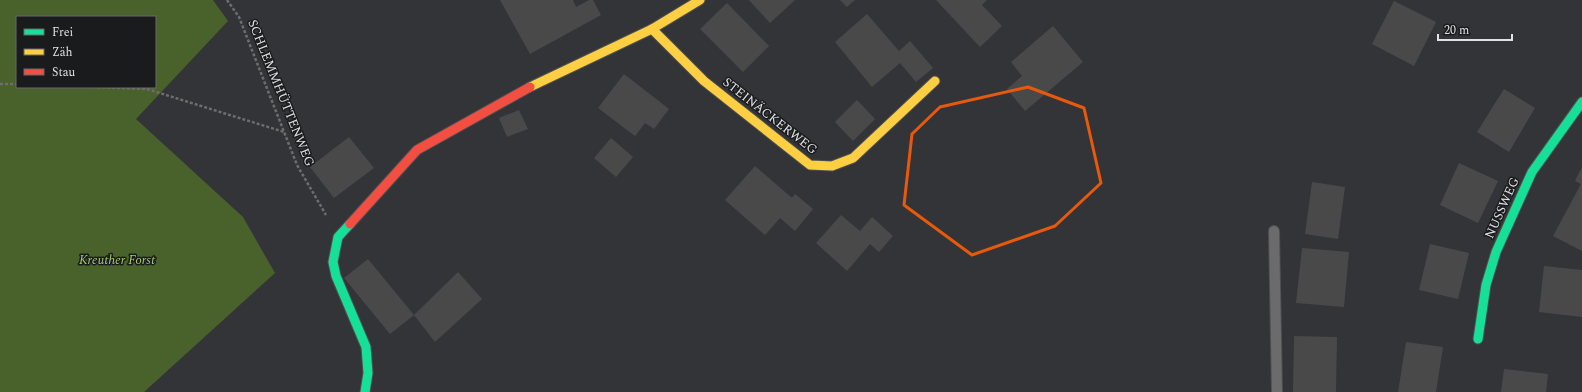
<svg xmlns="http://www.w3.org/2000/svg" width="1582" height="392" font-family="Spectral,serif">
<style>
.forest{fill:#49612a;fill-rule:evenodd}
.building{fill:#4a494a}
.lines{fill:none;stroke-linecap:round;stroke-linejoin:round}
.lane-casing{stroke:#505052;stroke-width:12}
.fast-casing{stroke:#505052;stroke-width:11}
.slow-casing{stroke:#505052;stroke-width:11}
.jam-casing{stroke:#505052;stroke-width:11}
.path{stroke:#6e6d6e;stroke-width:2.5;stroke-dasharray:3 2;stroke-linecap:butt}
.lane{stroke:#6c6b6c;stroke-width:10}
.fast{stroke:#16e098;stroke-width:9}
.slow{stroke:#ffcf43;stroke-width:9}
.jam{stroke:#f24e42;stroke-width:9}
.marked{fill:none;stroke:#e8590c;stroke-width:3;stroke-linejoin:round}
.labels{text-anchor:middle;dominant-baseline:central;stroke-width:3;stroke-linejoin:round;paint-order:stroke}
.street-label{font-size:13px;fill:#e1e2e5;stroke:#1a1b1d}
.park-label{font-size:13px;font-style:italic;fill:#a6ce73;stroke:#1a1b1d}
</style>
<rect width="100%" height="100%" fill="#333437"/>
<path class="forest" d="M0,0H213L228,21L136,119L243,217L275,273L144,392H0ZM17,17H155V87H17Z"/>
<g class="building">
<polygon points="500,0 573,0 576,7 589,0 593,0 601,15 530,54"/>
<polygon points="749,0 795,0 770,23"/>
<polygon points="840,0 855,0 847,7"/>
<polygon points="936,0 987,0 982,5 1002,26 980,47"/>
<polygon points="1394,1 1436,22 1414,66 1372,44"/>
<polygon points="727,3 769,46 743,72 700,29"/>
<polygon points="867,14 899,51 910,41 933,68 916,82 900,63 872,87 835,42"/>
<polygon points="1053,26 1083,62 1025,111 1007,89 1022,76 1011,62"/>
<polygon points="624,74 669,109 654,129 645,123 635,136 598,108"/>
<polygon points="1504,89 1535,108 1509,152 1477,132"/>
<polygon points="857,100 875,119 853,141 835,122"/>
<polygon points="519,110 528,129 507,137 499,118"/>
<polygon points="349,137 374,168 334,198 310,167"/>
<polygon points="611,138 633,157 616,177 594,158"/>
<polygon points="1459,163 1498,181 1478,223 1440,205"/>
<polygon points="755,166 792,198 795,194 813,209 795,231 780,218 765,235 725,200"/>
<polygon points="1582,167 1582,251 1553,236 1581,184 1575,181"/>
<polygon points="1312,182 1345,187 1338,239 1305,234"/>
<polygon points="841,215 860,231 872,217 893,236 879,252 870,244 847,271 816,243"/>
<polygon points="1430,244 1469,253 1458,299 1419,290"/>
<polygon points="1302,248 1349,252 1344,307 1296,303"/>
<polygon points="368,259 414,315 390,334 344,278"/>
<polygon points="1544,266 1582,270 1582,317 1539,312"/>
<polygon points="458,272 482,299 435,342 414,315"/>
<polygon points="1294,336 1337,337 1336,392 1293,392"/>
<polygon points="1406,342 1443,347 1436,392 1398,392"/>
<polygon points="1504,369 1548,374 1546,392 1501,392"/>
</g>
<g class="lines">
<g class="lane-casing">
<polyline id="lane" points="1274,231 1277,392"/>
</g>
<g class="fast-casing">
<g id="fast">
<polyline points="350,224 338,237 333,262 336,276 366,347 368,373 365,392"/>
<polyline points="1478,339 1486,285 1496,252 1532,172 1582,102"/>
</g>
</g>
<g class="slow-casing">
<g id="slow">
<polyline points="652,29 704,81 810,165 832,166 853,158 935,81"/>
<polyline points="530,87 652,29 700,0"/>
</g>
</g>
<g class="jam-casing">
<polyline id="jam" points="350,224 417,150 530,87"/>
</g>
<g class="path">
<polyline points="227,0 239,17 297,165 326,215"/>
<polyline points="0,84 17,84"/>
<polyline points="92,87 147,89 284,132"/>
</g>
<use href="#lane" class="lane"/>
<use href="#fast" class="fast"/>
<use href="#slow" class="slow"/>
<use href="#jam" class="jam"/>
</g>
<path class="marked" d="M1028,87L1084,108L1101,183L1055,226L972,255L904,205L912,134L940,107Z"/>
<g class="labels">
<g class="street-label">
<text transform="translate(281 93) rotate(68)">SCHLEMMHÜTTENWEG</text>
<text transform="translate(770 116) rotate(38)">STEINÄCKERWEG</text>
<text transform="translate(1502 208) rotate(-66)">NUSSWEG</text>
</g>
<g class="park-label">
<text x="117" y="260">Kreuther Forst</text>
</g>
</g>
<rect x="16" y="16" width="140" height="72" fill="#1a1b1d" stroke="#6a6b6d"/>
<rect x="24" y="29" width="20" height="6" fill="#16e098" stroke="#6a6b6d"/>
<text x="52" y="36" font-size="12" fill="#e1e2e5">Frei</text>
<rect x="24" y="49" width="20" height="6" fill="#ffcf43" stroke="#6a6b6d"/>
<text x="52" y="56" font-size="12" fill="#e1e2e5">Zäh</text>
<rect x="24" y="69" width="20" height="6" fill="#f24e42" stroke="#6a6b6d"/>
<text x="52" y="76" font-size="12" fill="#e1e2e5">Stau</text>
<path d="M1438 34v6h74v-6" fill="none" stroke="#e1e2e5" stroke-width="2"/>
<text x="1444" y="34" font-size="12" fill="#e1e2e5" stroke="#1a1b1d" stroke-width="3" paint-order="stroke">20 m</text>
</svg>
